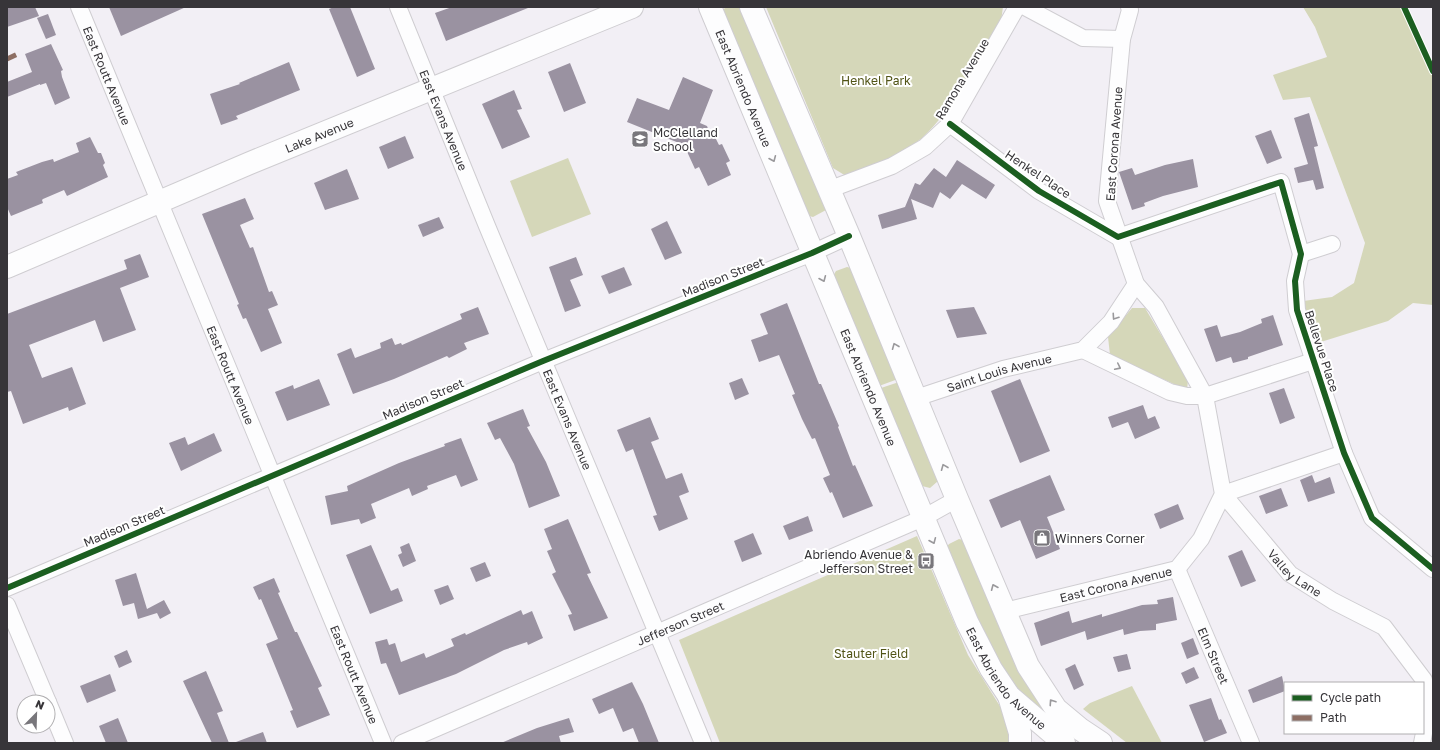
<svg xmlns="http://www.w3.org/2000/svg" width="1440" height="750" font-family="'Golos Text',sans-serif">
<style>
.green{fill:#d5d7b9}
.building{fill:#9a92a1}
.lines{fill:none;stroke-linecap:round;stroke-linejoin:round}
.street-casing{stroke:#cfcdd1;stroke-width:18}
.secondary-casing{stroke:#cfcdd1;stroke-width:24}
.street{stroke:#fdfdfe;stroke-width:16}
.secondary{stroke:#fdfdfe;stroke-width:22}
.quiet{stroke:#8d6e63;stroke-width:5;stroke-dasharray:10 5;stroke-linecap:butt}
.cycleway-casing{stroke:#fff;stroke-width:8}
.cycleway{stroke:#1b5e20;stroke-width:6}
.oneway{stroke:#9a999c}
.labels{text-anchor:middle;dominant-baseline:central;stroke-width:4;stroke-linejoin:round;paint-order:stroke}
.street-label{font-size:12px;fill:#373539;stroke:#fff}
.park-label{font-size:12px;fill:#515416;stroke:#fff}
.poi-label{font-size:12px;fill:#373539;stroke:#fff;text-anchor:start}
</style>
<rect width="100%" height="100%" fill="#f2eff5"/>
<g class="green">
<polygon points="725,7 742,7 826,210 813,217 809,216 723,12"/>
<path d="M766,7H1003L1001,21C979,57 953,110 922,138C901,156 872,165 846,176L833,168Z"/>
<polygon points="1303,7 1404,7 1433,71 1433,305 1413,303 1388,321 1308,346 1296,302 1332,297 1354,283 1365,243 1310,97 1283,100 1273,75 1327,57 1315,27"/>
<polygon points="568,158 591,214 532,237 510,181"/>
<polygon points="847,267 851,268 898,379 879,386 833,276 836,271"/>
<polygon points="1132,308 1145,308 1188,380 1187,390 1110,355 1108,337"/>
<polygon points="899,382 938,481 930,488 922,486 881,388"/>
<polygon points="917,536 968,655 1013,727 1015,743 720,743 679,640"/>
<path d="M959,539L963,540L1050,717C1041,710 1031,704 1023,696C989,666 964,590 946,548L949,544Z"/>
<polygon points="1132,686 1162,743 1127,743 1083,709 1090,703"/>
</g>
<g class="building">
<polygon points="7,7 35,7 39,16 7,27"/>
<polygon points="109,7 186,7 121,36"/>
<polygon points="334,7 350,7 375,69 357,77 329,9"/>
<polygon points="452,7 528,7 528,8 446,41 435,13"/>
<polygon points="48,14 56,35 46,39 37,18"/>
<polygon points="51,44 63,70 61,71 62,77 70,98 55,105 46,83 40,85 40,84 7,97 7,82 32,72 25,54"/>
<polygon points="289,62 300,90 236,116 238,119 221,125 210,94 240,84 239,83"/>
<polygon points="570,63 586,103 564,112 548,72"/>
<polygon points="683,77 713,90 700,123 707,126 710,134 713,133 719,145 722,144 730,161 726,163 731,175 708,186 699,167 695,169 684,145 627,122 637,98 669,110"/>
<polygon points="514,90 522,109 517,110 530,137 502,149 482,104"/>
<polygon points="1309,113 1318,146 1314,147 1324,188 1316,190 1313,180 1298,183 1294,168 1308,164 1294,118"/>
<polygon points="1271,130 1282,158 1267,164 1255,136"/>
<polygon points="405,136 414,158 388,169 379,147"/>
<polygon points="90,137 98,153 101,153 105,163 103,165 108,177 67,196 64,190 43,199 42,200 43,203 11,216 7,207 7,179 18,175 16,172 42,162 53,159 54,162 79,152 76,143"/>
<polygon points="1193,159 1198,187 1163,196 1144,203 1145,206 1132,210 1119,172 1132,168 1135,175 1165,165"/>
<polygon points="957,160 995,185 986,199 962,184 950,199 940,192 933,208 911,199 917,219 882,229 878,215 905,207 915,183 920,185 934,168 946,177"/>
<polygon points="347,169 359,199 325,210 314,183"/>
<polygon points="245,198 254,219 240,225 250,248 253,247 269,292 272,291 278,305 268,309 282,343 261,352 246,318 243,319 237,305 239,304 202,214"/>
<polygon points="439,217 444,228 423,237 418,225"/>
<polygon points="667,221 682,253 665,260 651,229"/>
<polygon points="140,254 149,277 120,288 136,330 103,342 95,320 29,345 42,378 72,367 86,404 69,411 68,407 23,424 11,391 7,392 7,314 127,269 124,260"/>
<polygon points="576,257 583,275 570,280 581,306 565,312 549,267"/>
<polygon points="624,267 632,285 609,294 601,276"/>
<polygon points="787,303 819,384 821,384 839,426 838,427 853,466 855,465 873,506 843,518 832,492 830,493 823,478 830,475 815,438 812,439 802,419 792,395 795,394 779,355 759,362 751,340 768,334 760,314"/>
<polygon points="478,307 489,334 464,343 467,349 449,358 447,356 394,379 353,394 337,354 351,348 355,358 381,348 380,343 392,338 395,345 401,343 402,345 462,319 460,314"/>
<polygon points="974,307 987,334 957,338 946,310"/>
<polygon points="1273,315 1283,345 1248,357 1248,359 1233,363 1231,357 1216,362 1204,329 1217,325 1221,337 1240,332 1262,323 1261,319"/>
<polygon points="742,378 749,394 735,400 729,383"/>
<polygon points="319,379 330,405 287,421 275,392 293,385 294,389"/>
<polygon points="1020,379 1050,451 1020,463 991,391"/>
<polygon points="1284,388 1295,418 1280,424 1269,393"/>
<polygon points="1143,405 1148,419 1155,416 1160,428 1135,439 1128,422 1112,428 1108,417"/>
<polygon points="523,409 530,426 527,427 546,462 560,496 529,508 514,464 500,438 495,440 487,423"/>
<polygon points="650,417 659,439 651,442 666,479 682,473 689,492 679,496 688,519 659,531 653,516 657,515 633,449 626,452 617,430"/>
<polygon points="214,433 222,451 181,471 169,443 185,437 188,445"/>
<polygon points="461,438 478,480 461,487 456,475 427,486 428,489 412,496 409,488 371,504 376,518 361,524 359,519 331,525 325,496 348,491 347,486 399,463 445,446 444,444"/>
<polygon points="1050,475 1065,510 1047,517 1060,549 1036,559 1020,520 1001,528 989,500"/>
<polygon points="1312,475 1315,483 1330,477 1335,493 1308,502 1300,480"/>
<polygon points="1281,488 1288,506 1266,514 1259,496"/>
<polygon points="1178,504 1184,519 1160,529 1154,514"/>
<polygon points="808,516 813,531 789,540 783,526"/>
<polygon points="568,519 591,573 587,574 608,618 574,631 568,615 572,614 552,574 556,572 547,551 552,549 544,529"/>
<polygon points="753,533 762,554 742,562 734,541"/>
<polygon points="409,543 416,561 403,567 398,555 402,553 400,547"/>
<polygon points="371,545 391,591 398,588 403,601 370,614 346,555"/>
<polygon points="1242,550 1256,581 1241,587 1228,556"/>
<polygon points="485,562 491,576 476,582 470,568"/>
<polygon points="136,573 147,609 164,600 171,613 160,619 157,613 138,619 134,603 123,606 115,580"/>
<polygon points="274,578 280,592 278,593 295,632 297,632 316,673 322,686 318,688 330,715 297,728 290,711 293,710 266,644 278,639 261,599 259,600 253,587"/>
<polygon points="448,585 454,599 440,605 434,590"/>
<polygon points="1173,597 1177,620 1156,624 1156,630 1140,631 1124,635 1123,629 1087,640 1085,631 1041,646 1034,623 1069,611 1072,623 1102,614 1102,617 1142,605 1158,604 1157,600"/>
<polygon points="521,610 523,615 532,611 543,638 528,645 527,642 504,650 456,674 399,695 386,663 381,664 375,642 387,639 389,645 395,643 401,662 424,653 426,658 454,646 451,639 465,633 466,635"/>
<polygon points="1193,638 1199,654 1187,659 1181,643"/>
<polygon points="127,650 132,662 119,668 114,656"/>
<polygon points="1127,654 1131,669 1118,672 1113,657"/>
<polygon points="1075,664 1084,685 1074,690 1065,669"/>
<polygon points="1194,667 1199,678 1186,684 1181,673"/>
<polygon points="206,671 223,711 217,713 229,743 212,743 183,681"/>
<polygon points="110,674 116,691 87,703 80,686"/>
<polygon points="1282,676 1285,691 1253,703 1248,690"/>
<polygon points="632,682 643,704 659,743 639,743 633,728 623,732 613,708 599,714 592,699"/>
<polygon points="1211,698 1219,720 1221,719 1227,733 1204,742 1189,705"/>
<polygon points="118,718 128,743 106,743 99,726"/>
<polygon points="569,718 574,732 559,736 561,743 501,743 537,728"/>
<polygon points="263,732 267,743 236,743 236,742"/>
</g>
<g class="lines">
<g class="street-casing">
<g id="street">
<path id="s1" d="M79,7L383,743"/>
<path id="s2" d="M398,7L487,226L703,743"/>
<polyline points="1025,7 1083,38 1122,39"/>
<polyline points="950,124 1039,191 1118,237 1281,182 1301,254 1295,281 1297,310 1344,453 1372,518 1433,569"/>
<polyline points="828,190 892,166 925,147 950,124 1017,7"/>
<polyline points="1301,254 1332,244"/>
<polyline points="1083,350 1170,392 1187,396 1205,396 1313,361"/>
<path id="s3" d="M916,398L1003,369L1083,350L1111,322L1136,284"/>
<path id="s4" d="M1344,453L1223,494L1290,574L1333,601L1384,627L1424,680L1428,713L1422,743"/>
<path id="s5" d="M1177,569L1251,743"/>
<polyline points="7,588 543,361 812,253 849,236"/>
<polyline points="7,605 48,702"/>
<path id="s6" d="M1005,611L1177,569L1201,539L1223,494L1205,396L1156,307L1136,284L1107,201L1122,39L1130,10L1129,7"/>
<polyline points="48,702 65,743"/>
<path id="s7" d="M402,743L923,518L957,499"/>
</g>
</g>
<g class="secondary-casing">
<g id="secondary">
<path id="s8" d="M710,7L967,622L991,669L1009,696L1064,743"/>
<polyline points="751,7 849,236 957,499 1028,666 1056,709 1080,729 1101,743"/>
<path id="s9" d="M7,267L250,163L632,7"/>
<polyline points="1009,696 1020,733 1020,743"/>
</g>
</g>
<use href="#street" class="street"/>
<use href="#secondary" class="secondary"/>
<polyline class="quiet" points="7,59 20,53"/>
<g class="cycleway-casing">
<g id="cycleway">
<polyline points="1404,7 1433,71"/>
<polyline points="950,124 1039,191 1118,237 1281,182 1301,254 1295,281 1297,310 1344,453 1372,518 1433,569"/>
<polyline points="7,588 543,361 812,253 849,236"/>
</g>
</g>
<use href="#cycleway" class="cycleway"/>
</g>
<defs><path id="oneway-chevron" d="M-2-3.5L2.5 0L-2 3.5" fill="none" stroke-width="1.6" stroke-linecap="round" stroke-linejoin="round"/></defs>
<g class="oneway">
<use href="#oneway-chevron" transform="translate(773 159) rotate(67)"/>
<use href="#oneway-chevron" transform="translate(823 279) rotate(67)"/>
<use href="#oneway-chevron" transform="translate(1115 317) rotate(124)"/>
<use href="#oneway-chevron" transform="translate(895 346) rotate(-112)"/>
<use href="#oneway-chevron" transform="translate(1118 367) rotate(26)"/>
<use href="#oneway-chevron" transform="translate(944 467) rotate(-112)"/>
<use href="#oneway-chevron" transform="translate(933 541) rotate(67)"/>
<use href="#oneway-chevron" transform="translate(994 587) rotate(-113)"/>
<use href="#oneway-chevron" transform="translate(1052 702) rotate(-124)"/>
</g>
<defs>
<g id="school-square" transform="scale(0.9)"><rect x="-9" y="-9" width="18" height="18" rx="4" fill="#78767b" stroke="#fff"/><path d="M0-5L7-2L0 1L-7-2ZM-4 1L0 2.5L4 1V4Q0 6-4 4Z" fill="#fff"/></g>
<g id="shop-square" transform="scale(0.9)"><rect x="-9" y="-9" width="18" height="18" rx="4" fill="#78767b" stroke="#fff"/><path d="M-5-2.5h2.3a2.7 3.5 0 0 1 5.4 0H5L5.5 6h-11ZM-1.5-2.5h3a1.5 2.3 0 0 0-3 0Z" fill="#fff"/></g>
<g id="bus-square" transform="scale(0.9)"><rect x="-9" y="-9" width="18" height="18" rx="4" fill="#78767b" stroke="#fff"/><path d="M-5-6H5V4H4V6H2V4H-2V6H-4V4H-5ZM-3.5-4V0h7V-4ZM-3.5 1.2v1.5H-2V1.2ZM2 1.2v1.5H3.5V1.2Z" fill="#fff"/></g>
</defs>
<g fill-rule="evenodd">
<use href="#school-square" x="640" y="139"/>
<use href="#shop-square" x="1042" y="538"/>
<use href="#bus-square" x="926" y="561"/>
</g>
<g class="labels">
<g class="street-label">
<text stroke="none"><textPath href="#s1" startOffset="74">East Routt Avenue</textPath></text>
<text transform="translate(962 79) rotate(-59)">Ramona Avenue</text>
<text stroke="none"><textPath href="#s8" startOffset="88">East Abriendo Avenue</textPath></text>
<text stroke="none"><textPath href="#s2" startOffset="122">East Evans Avenue</textPath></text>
<text stroke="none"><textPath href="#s9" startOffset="339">Lake Avenue</textPath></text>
<text transform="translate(1114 144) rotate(-86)">East Corona Avenue</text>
<text transform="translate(1038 174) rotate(34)">Henkel Place</text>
<text transform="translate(723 277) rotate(-22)">Madison Street</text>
<text transform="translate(1322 351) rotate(72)">Bellevue Place</text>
<text stroke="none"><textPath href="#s3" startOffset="87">Saint Louis Avenue</textPath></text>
<text stroke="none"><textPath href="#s1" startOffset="398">East Routt Avenue</textPath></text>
<text stroke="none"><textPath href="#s8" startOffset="412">East Abriendo Avenue</textPath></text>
<text transform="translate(423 399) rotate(-23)">Madison Street</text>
<text stroke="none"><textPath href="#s2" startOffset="446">East Evans Avenue</textPath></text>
<text transform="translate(124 526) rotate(-23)">Madison Street</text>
<text stroke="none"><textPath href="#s4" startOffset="235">Valley Lane</textPath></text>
<text stroke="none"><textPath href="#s6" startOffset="114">East Corona Avenue</textPath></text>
<text stroke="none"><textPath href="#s7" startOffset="303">Jefferson Street</textPath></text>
<text stroke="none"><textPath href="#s5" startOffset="94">Elm Street</textPath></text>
<text stroke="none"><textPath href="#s1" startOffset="722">East Routt Avenue</textPath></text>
<text stroke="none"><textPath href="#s8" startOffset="736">East Abriendo Avenue</textPath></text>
</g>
<g class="park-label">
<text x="876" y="80">Henkel Park</text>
<text x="871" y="653">Stauter Field</text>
</g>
<g class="poi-label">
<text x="653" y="132">McClelland<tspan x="653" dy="14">School</tspan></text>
<text x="1055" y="538">Winners Corner</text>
<text x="913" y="554" text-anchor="end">Abriendo Avenue &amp;<tspan x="913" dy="14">Jefferson Street</tspan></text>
</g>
</g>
<rect width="1440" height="750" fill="none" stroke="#373539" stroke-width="16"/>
<rect x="1284" y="682" width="140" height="52" fill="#ffffff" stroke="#afaeb0"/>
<rect x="1292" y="695" width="20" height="6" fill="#1b5e20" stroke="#afaeb0"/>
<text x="1320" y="702" font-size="12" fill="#373539">Cycle path</text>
<rect x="1292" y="715" width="20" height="6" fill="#8d6e63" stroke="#afaeb0"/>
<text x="1320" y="722" font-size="12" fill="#373539">Path</text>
<g transform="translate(36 714) rotate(23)"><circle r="19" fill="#ffffff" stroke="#afaeb0"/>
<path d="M0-3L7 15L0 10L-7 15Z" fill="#78767b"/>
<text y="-6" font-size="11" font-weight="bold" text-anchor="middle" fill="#373539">N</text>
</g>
</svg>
